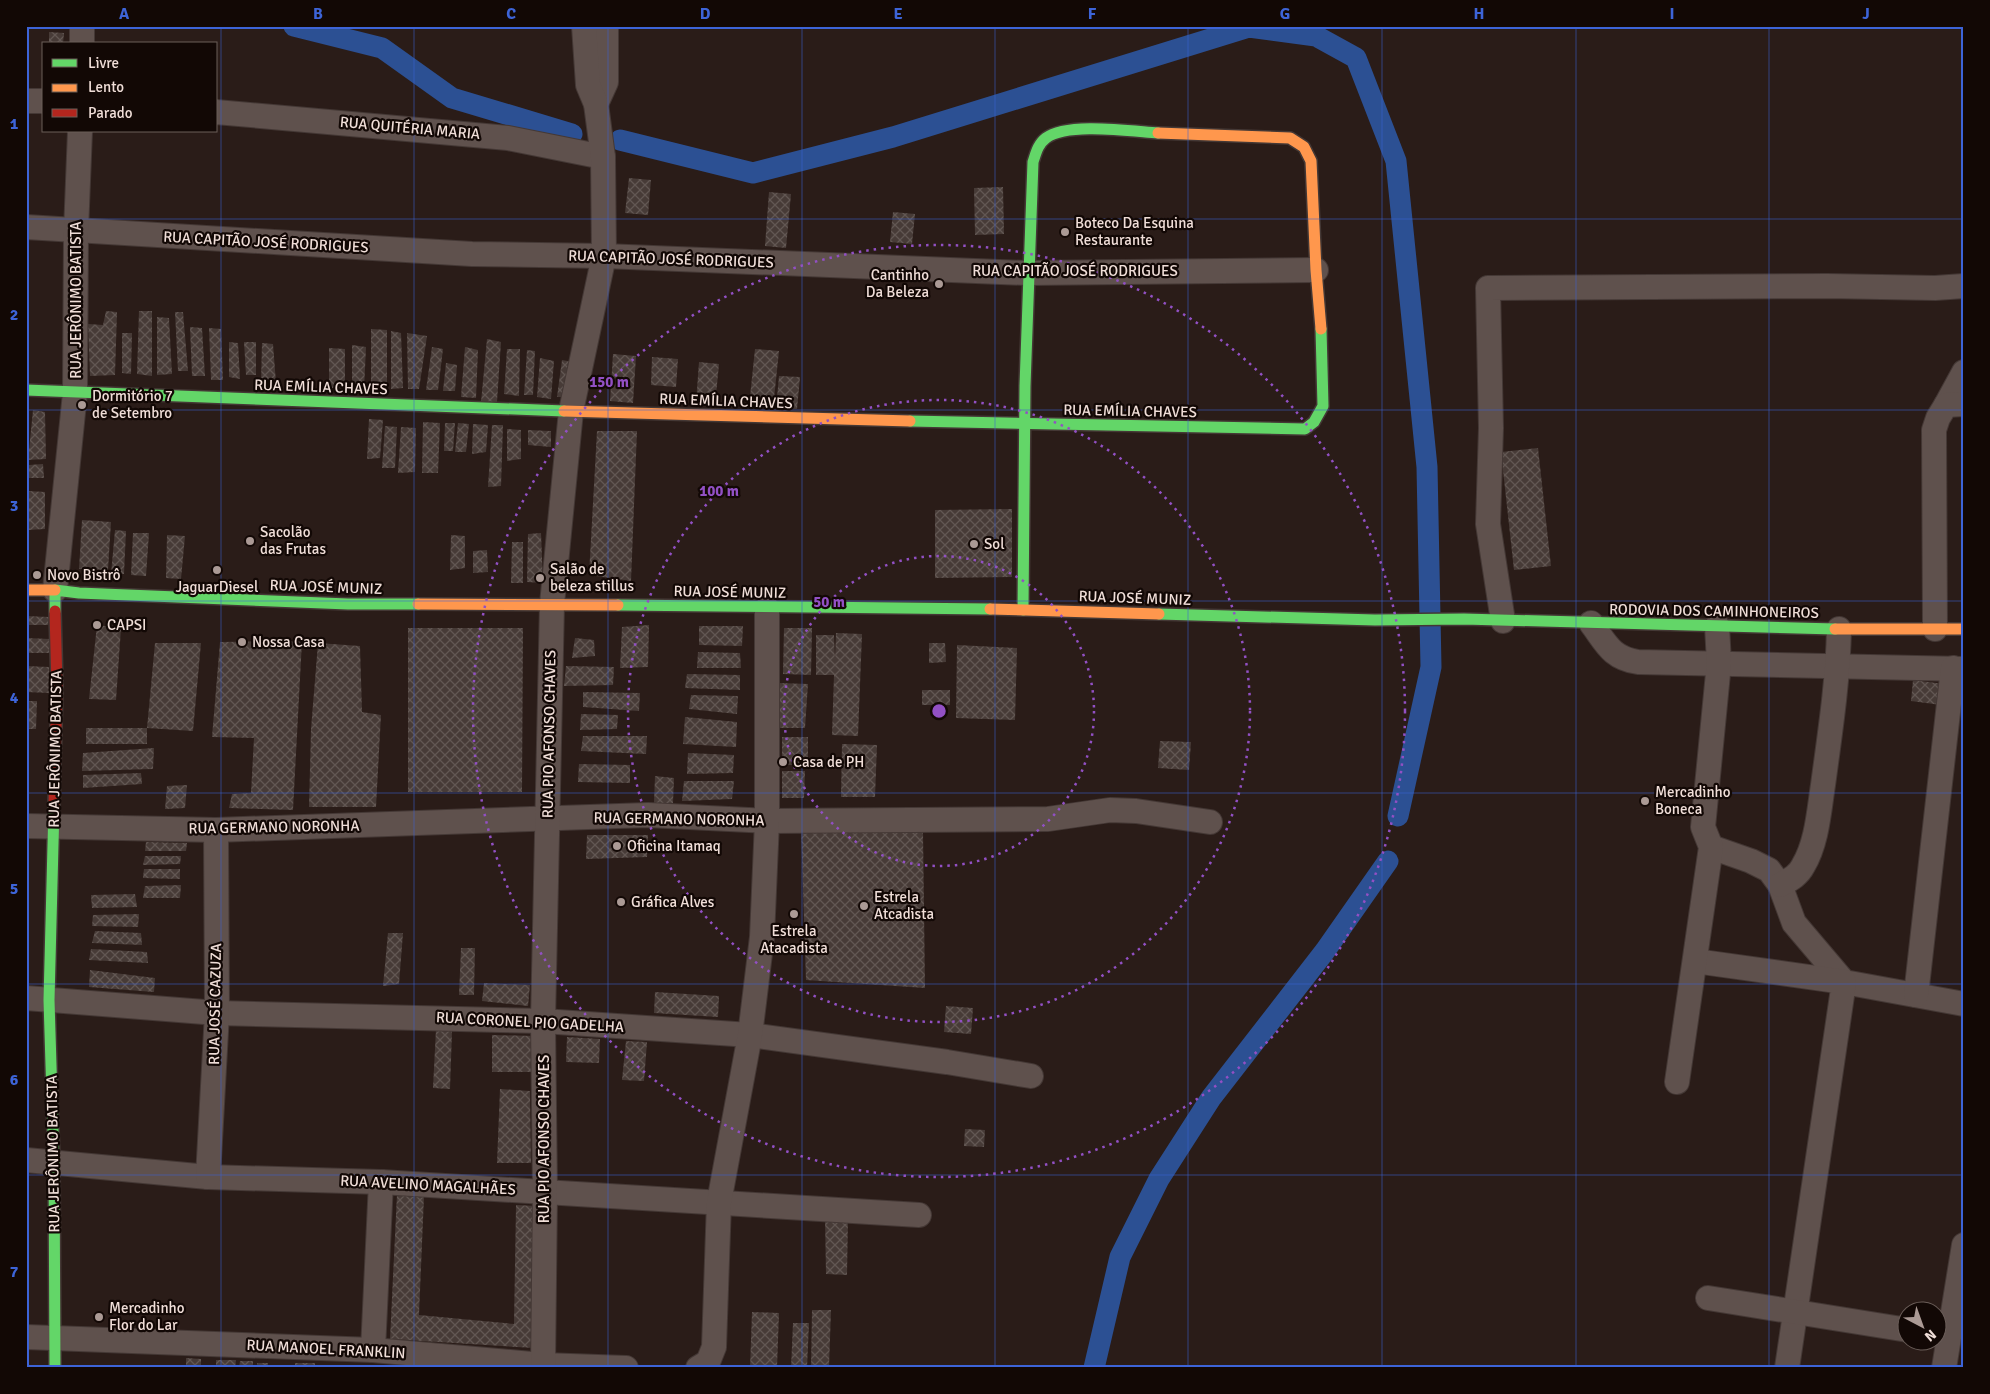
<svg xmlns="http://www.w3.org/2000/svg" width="1990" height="1394" font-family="Signika,sans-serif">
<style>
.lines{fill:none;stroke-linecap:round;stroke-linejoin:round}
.canal{stroke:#2c5093;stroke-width:21}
.building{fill:url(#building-cross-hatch)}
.street-casing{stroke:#443835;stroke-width:26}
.fast-casing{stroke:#443835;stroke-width:14}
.slow-casing{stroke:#443835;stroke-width:14}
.jam-casing{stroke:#443835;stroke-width:14}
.street{stroke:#5f514d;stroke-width:24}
.fast{stroke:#63d668;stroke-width:11}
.slow{stroke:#ff974d;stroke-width:11}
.jam{stroke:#b3261e;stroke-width:11}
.grid{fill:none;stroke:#3d64d8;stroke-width:1;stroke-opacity:0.55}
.ring{fill:none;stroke:#9250c4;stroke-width:2.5;stroke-dasharray:2.5 5}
.poi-dot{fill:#ab9a95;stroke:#120805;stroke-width:2}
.labels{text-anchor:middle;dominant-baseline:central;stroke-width:4.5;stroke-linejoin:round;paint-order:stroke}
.street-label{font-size:15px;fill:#f0ded8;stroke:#120805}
.poi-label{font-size:15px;fill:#f0ded8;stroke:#120805;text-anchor:start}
.centre{fill:#9250c4;stroke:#120805;stroke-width:2.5}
.ring-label{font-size:15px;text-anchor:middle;font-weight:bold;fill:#9250c4;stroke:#120805;stroke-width:4.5;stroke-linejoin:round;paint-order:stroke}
.neatline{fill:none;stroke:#3d64d8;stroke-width:2}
.grid-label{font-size:16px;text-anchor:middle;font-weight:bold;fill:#3d64d8}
</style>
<defs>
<pattern id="building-cross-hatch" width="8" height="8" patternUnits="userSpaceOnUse" patternTransform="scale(1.25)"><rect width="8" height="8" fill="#473b37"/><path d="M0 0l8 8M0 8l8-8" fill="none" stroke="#625753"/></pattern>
</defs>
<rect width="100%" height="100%" fill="#2a1c18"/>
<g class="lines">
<g class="canal">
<polyline points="294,26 382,48 452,98 572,134"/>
<polyline points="620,140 753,173 893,137 1249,27 1316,36 1356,58 1396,161 1427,467 1431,667 1398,816"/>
<polyline points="1094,1368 1120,1257 1159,1179 1211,1098 1325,951 1388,861"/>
</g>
</g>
<g class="building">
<polygon points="49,32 64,33 63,44 49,44"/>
<polygon points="629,178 651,180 648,215 625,213"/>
<polygon points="1003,187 1004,234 975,235 974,188"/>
<polygon points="769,192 791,194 786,248 765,246"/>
<polygon points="893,212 915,214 912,244 890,242"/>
<polygon points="106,311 117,312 115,375 90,376 88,324 103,325"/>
<polygon points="139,311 152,311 152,376 137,374"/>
<polygon points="175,312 183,312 188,371 178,371"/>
<polygon points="157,317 169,318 172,374 157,375"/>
<polygon points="190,327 202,328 205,376 192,376"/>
<polygon points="209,328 221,329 223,380 211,380"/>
<polygon points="371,329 387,330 387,390 371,391"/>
<polygon points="391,331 401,333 403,388 391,389"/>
<polygon points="122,333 132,333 131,374 122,373"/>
<polygon points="407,333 427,336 419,389 408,389"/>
<polygon points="487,339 501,342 497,402 481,402"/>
<polygon points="229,342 238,343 240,379 229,377"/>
<polygon points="244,342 256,342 256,375 246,375"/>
<polygon points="262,343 273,344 276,383 261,383"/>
<polygon points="352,345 366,347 364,390 352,389"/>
<polygon points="432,347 443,349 438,390 426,390"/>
<polygon points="465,347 478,350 476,398 461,397"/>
<polygon points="329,348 345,349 345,388 329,388"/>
<polygon points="507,349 520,349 519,396 504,394"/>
<polygon points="755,349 779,351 773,408 749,406"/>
<polygon points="527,350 535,351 533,395 524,395"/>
<polygon points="613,354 636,356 633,403 610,401"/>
<polygon points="652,357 678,359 676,387 651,385"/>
<polygon points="540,358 554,361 551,399 537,397"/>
<polygon points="562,360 573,362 569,397 557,397"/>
<polygon points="699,362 719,364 715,405 696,403"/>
<polygon points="446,363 457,365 455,391 443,391"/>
<polygon points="779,376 800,377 797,409 776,408"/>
<polygon points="33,410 45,412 46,459 28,460"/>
<polygon points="369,419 383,420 380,458 367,459"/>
<polygon points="423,422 440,423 438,473 422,473"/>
<polygon points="445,423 455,423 453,451 444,451"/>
<polygon points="458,423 469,424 466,452 455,452"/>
<polygon points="473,424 488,425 486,452 472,454"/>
<polygon points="492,425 503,425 501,486 488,487"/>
<polygon points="385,426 397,427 395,468 382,468"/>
<polygon points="401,427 416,428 415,472 398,473"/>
<polygon points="507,429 521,430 521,459 507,461"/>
<polygon points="528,430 551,431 551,447 528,445"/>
<polygon points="597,431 637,431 631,581 589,575"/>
<polygon points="1538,448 1551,566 1514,570 1501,452"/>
<polygon points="43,464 44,478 29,478 29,465"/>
<polygon points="29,491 45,492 45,529 29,530"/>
<polygon points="1012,509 1012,577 935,578 935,510"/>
<polygon points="82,520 111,522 108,570 79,569"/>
<polygon points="115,530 126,531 124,574 111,574"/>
<polygon points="133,533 149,533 146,576 131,575"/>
<polygon points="541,533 543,583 527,582 528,534"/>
<polygon points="167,535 185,536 181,579 166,578"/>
<polygon points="451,535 465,536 465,568 450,570"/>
<polygon points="512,542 523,542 523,583 511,583"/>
<polygon points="487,550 488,572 473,573 473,551"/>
<polygon points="26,616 49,617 48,625 26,625"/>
<polygon points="97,625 121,628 116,700 89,699"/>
<polygon points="649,625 648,667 620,668 622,627"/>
<polygon points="699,626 743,626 742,646 699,645"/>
<polygon points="408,628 523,628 522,792 408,792"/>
<polygon points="784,628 812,628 811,675 783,674"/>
<polygon points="836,633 862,634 858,736 832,735 834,675 816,675 816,635 834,635 835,659"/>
<polygon points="26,638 50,639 49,653 26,653"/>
<polygon points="575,638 594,640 595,656 572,658"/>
<polygon points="302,641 293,810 229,808 232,794 251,793 254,738 212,737 220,642"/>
<polygon points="155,643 201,643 193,731 147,728 147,744 86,744 86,728 147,728"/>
<polygon points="318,643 360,646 362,712 381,715 376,807 309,807 311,729"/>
<polygon points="929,643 945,643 946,662 929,663"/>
<polygon points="957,645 1017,648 1015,720 956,718"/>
<polygon points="698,652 740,653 741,668 697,668"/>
<polygon points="26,666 49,667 49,693 26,692"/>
<polygon points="566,666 614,667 613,685 564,686"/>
<polygon points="687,674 740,675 740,690 685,688"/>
<polygon points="1913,680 1944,684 1941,705 1911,701"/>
<polygon points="779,683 808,684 805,728 776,728"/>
<rect x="922" y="690" width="28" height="15"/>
<polygon points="583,692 640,693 639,711 583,707"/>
<polygon points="691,695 738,696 737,714 689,709"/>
<polygon points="26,701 37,701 36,729 26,729"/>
<polygon points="581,714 618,715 617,729 580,730"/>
<polygon points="685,717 737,722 736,747 683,744"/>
<polygon points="583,736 647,736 646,754 581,751"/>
<rect x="782" y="737" width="26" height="28"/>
<polygon points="1160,741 1191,742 1189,770 1158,768"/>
<polygon points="842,744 877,745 875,797 841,797"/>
<polygon points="154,748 153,769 82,771 83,753"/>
<polygon points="688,753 734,755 733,773 687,774"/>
<polygon points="579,764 630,765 630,783 578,782"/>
<polygon points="782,771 805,771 804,798 782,798"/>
<polygon points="141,773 142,784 83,788 83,775"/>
<polygon points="655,776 674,778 673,803 654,803"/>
<polygon points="684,781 734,781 732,799 682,801"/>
<polygon points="187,785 185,808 165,809 167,786"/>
<polygon points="801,828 923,832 925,988 806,980"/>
<polygon points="587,835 648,835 647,857 586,859"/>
<polygon points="146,842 187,843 186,851 145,851"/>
<polygon points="145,856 181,856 180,864 143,865"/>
<polygon points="144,869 180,869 180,879 143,878"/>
<polygon points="181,885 180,898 143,898 145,886"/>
<polygon points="135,894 137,907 92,908 91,895"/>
<polygon points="139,914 138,927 92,926 93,915"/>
<polygon points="95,931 141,933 142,945 92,943"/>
<polygon points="388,933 403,933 399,984 383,986"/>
<polygon points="461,948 475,948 474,995 459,995"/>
<polygon points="91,949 147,952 148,963 89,960"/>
<polygon points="90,970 155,978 154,992 89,987"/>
<polygon points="484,983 530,985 528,1006 482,1001"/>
<polygon points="655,992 719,996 718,1017 654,1013"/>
<polygon points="946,1006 973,1008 971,1034 944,1032"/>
<polygon points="436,1029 452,1031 450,1089 433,1088"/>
<polygon points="492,1035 535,1036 534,1072 492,1072"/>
<polygon points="567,1037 600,1039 599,1063 566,1062"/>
<polygon points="626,1041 647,1042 644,1081 622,1080"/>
<polygon points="500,1089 530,1091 531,1163 497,1163"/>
<polygon points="965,1129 985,1130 984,1147 964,1146"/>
<polygon points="397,1194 424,1196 419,1315 514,1324 516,1205 537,1206 534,1348 390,1339"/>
<polygon points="825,1218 848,1218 847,1275 826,1274"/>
<polygon points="812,1310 831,1310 829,1368 811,1368"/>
<polygon points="752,1312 779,1313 777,1368 750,1368"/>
<polygon points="793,1323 809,1323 807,1368 791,1368"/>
<polygon points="186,1358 201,1359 201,1368 186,1368"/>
<polygon points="216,1360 236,1360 235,1368 216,1368"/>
<polygon points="240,1361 253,1361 253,1368 239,1368"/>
<rect x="257" y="1363" width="11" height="5"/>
<rect x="295" y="1363" width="20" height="5"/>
<rect x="273" y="1365" width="16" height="3"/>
</g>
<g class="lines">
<g class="street-casing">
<g id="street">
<polyline points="82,44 82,26"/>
<polyline points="26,101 44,101"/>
<polyline points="596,104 606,82 606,26"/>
<polyline points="216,112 508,138 603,157"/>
<polyline points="26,227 472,254 604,256 1027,273 1316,270"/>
<polyline points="1946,405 1964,372"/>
<polyline points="55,590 75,393 76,231 80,131"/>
<polyline points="1503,621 1488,524 1491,428 1488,288 1827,286 1935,288 1964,286"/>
<path d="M1591,623C1606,643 1611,658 1638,662L1964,669"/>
<polyline points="1935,629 1934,430 1938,418 1946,405 1964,404"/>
<polyline points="26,826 216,830 648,815 767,821 1048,819 1110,810 1136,811 1210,822"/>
<polyline points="1711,847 1751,861 1769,870 1780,885 1794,923 1844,982 1964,1004"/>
<path d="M1780,885C1789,880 1798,876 1803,866C1817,843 1819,811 1823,785C1830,733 1838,681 1839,629"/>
<polyline points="1695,961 1844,982 1787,1368"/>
<polyline points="1916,995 1953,668"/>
<polyline points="26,998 217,1013 543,1021 750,1035 947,1062 1031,1076"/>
<polyline points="1677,1082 1711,847 1703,827 1719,663 1717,626"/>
<polyline points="26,1160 208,1177 381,1182 919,1215"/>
<polyline points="208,1177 217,1013 216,830"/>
<polyline points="1708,1298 1908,1330"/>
<polyline points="26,1337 373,1350 543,1365 626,1368"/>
<polyline points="373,1350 381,1182"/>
<polyline points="543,1368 545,1192 543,1021 552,604 571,411 604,256 603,157 596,104 588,85 584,26"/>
<polyline points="698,1368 708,1362 714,1347 719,1202 750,1035 762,937 767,821 767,608"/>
<polyline points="1944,1368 1964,1245"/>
</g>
</g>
<g class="fast-casing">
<g id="fast">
<polyline points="26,390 564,411"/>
<polyline points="910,421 1305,429 1314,422 1323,406 1321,329"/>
<polyline points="618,605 990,609"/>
<path d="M1023,610L1025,386L1033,162C1036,153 1038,144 1046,138C1067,122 1130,131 1158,133"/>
<polyline points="55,611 55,590 79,593 348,604 418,604"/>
<polyline points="1159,614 1375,620 1464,619 1835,629"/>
<polyline points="54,806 49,1000 54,1163 55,1368"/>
</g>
</g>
<g class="slow-casing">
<g id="slow">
<polyline points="1158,133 1290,138 1304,147 1311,161 1316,270 1321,329"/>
<polyline points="564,411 910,421"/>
<polyline points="26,590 55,590"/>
<polyline points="418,604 618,605"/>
<polyline points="990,609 1159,614"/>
<polyline points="1835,629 1964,629"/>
</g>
</g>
<g class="jam-casing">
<polyline id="jam" points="54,806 57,686 55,611"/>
</g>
<use href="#street" class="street"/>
<use href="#fast" class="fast"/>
<use href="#slow" class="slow"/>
<use href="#jam" class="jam"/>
</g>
<path class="grid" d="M221,26V1368M414,26V1368M608,26V1368M802,26V1368M995,26V1368M1188,26V1368M1382,26V1368M1576,26V1368M1769,26V1368M26,219H1964M26,410H1964M26,601H1964M26,793H1964M26,984H1964M26,1175H1964"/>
<g class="ring">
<circle cx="939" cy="711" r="155"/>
<circle cx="939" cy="711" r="311"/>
<circle cx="939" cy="711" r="466"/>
</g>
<g class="poi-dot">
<circle cx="1065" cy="232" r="5"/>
<circle cx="939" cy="284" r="5"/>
<circle cx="82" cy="405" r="5"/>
<circle cx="250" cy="541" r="5"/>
<circle cx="974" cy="544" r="5"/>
<circle cx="217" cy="570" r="5"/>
<circle cx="37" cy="575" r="5"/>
<circle cx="540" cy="578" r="5"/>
<circle cx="97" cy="625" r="5"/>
<circle cx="242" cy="642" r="5"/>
<circle cx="783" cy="762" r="5"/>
<circle cx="1645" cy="801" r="5"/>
<circle cx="617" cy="846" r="5"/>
<circle cx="621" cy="902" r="5"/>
<circle cx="864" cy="906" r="5"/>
<circle cx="794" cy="914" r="5"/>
<circle cx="99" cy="1317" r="5"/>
</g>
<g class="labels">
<g class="street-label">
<text transform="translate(410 128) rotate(5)">RUA QUITÉRIA MARIA</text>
<text transform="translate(266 242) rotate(3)">RUA CAPITÃO JOSÉ RODRIGUES</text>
<text transform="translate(671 259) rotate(2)">RUA CAPITÃO JOSÉ RODRIGUES</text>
<text x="1075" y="271">RUA CAPITÃO JOSÉ RODRIGUES</text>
<text transform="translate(76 300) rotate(-90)">RUA JERÔNIMO BATISTA</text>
<text transform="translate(321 387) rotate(2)">RUA EMÍLIA CHAVES</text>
<text transform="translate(726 401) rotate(2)">RUA EMÍLIA CHAVES</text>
<text transform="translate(1130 411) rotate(1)">RUA EMÍLIA CHAVES</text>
<text transform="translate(326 587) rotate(2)">RUA JOSÉ MUNIZ</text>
<text transform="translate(730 592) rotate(1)">RUA JOSÉ MUNIZ</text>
<text transform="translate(1135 598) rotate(2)">RUA JOSÉ MUNIZ</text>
<text transform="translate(1714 611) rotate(1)">RODOVIA DOS CAMINHONEIROS</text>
<text transform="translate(549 734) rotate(-89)">RUA PIO AFONSO CHAVES</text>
<text transform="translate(55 749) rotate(-89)">RUA JERÔNIMO BATISTA</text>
<text transform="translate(679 819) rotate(1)">RUA GERMANO NORONHA</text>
<text transform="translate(274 827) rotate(-1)">RUA GERMANO NORONHA</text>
<text transform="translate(215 1004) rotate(-89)">RUA JOSÉ CAZUZA</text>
<text transform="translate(530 1022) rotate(3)">RUA CORONEL PIO GADELHA</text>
<text transform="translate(544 1139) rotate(-90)">RUA PIO AFONSO CHAVES</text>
<text transform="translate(53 1154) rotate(-91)">RUA JERÔNIMO BATISTA</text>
<text transform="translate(428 1185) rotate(3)">RUA AVELINO MAGALHÃES</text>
<text transform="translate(326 1349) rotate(3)">RUA MANOEL FRANKLIN</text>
</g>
<g class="poi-label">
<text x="1075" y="223">Boteco Da Esquina<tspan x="1075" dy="17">Restaurante</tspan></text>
<text x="929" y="275" text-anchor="end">Cantinho<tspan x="929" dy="17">Da Beleza</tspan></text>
<text x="92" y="396">Dormitório 7<tspan x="92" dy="17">de Setembro</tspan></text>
<text x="260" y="532">Sacolão<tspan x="260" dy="17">das Frutas</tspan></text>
<text x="984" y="544">Sol</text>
<text x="550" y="569">Salão de<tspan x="550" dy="17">beleza stillus</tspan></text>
<text x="47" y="575">Novo Bistrô</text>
<text x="217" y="587" text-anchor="middle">JaguarDiesel</text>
<text x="107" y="625">CAPSI</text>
<text x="252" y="642">Nossa Casa</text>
<text x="793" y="762">Casa de PH</text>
<text x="1655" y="792">Mercadinho<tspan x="1655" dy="17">Boneca</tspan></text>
<text x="627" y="846">Oficina Itamaq</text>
<text x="874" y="897">Estrela<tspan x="874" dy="17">Atcadista</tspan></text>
<text x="631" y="902">Gráfica Alves</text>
<text x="794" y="931" text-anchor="middle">Estrela<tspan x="794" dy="17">Atacadista</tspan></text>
<text x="109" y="1308">Mercadinho<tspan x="109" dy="17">Flor do Lar</tspan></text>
</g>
</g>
<circle cx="939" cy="711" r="8" class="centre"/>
<g class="ring-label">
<text x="609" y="387">150 m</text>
<text x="719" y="496">100 m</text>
<text x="829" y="607">50 m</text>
</g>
<rect width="1990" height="1394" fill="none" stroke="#120805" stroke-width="55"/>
<rect x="42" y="42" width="175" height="90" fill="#120805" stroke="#6b5e59"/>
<rect x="52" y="59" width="25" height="8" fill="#63d668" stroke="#6b5e59"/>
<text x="88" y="68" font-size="15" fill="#f0ded8">Livre</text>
<rect x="52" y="84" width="25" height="8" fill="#ff974d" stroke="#6b5e59"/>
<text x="88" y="92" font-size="15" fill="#f0ded8">Lento</text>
<rect x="52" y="109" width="25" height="8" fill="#b3261e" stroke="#6b5e59"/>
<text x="88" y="118" font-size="15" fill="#f0ded8">Parado</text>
<g transform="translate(1922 1326) rotate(139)"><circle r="24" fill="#120805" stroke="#6b5e59"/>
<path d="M0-4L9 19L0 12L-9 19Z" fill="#ab9a95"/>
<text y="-8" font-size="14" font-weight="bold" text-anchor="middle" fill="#f0ded8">N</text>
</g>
<rect x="28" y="28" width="1934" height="1338" class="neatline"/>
<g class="grid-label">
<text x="124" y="19">A</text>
<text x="318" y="19">B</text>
<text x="511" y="19">C</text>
<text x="705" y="19">D</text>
<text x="898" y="19">E</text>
<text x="1092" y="19">F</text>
<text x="1285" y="19">G</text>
<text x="1479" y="19">H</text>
<text x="1672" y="19">I</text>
<text x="1866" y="19">J</text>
<text x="14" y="129">1</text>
<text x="14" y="320">2</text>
<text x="14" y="511">3</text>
<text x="14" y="703">4</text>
<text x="14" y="894">5</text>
<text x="14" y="1085">6</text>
<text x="14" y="1277">7</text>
</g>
</svg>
